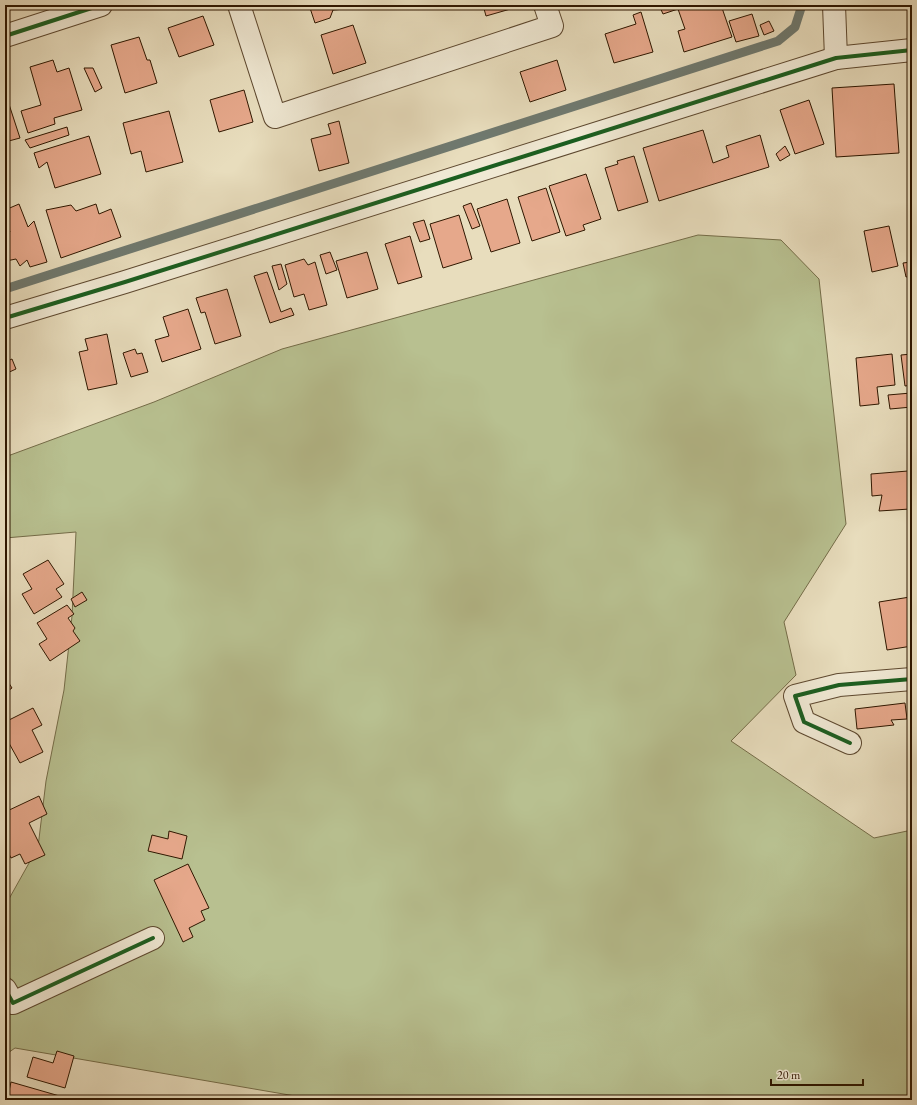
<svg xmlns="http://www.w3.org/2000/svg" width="917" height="1105" font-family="'EB Garamond',serif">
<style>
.green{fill:#b8c090;stroke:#746c48}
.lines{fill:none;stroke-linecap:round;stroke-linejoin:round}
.stream{stroke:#6f796f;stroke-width:9}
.building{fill:#e6a88b;stroke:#2f1700}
.minor-casing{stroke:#5d482f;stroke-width:24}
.minor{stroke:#f0e9d4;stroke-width:22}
.cycleway-casing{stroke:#f0e9d4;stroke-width:6}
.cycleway{stroke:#1b5e20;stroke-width:4}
</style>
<rect width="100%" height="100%" fill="#e8ddbd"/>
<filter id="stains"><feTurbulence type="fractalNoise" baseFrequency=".005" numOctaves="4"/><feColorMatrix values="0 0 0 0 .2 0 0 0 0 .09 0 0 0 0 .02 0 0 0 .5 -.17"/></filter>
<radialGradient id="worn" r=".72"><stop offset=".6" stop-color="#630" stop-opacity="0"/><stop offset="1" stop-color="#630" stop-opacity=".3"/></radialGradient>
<polygon class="green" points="698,235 781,240 819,279 846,524 784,622 796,675 731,741 874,838 912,830 912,1100 311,1100 301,1097 15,1048 5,1055 5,906 38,847 46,781 64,690 72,616 76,532 5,538 5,457 154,402 282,349"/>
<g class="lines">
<polyline class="stream" points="5,289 778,41 795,27 802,5"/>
</g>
<g class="building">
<polygon points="309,5 345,5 346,9 333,10 330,18 315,23"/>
<polygon points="483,5 521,5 521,6 486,16"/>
<polygon points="659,5 721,5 732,37 684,52 678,31 685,29 678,9 663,14"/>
<polygon points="641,12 653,52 614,63 605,34 636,24 633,15"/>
<polygon points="752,14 759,36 736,42 729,21"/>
<polygon points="203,16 214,45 179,57 168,28"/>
<polygon points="769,21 774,31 764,35 760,25"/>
<polygon points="353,25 366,63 333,74 321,35"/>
<polygon points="139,37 147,60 150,60 157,83 125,93 111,45"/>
<polygon points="53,60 57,72 69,68 82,110 54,118 55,124 28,133 21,111 41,105 30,67"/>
<polygon points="557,60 566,90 530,102 520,72"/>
<polygon points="84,68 93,68 102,88 95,92"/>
<polygon points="894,84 899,153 836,157 832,88"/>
<polygon points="244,90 253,122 219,132 210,100"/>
<polygon points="5,92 20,138 5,142"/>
<polygon points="809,100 824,144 795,154 780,110"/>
<polygon points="169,111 183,162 146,172 141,151 131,154 123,123"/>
<polygon points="339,121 349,163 319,171 311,139 331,134 328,124"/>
<polygon points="67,127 69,135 30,148 25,140"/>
<polygon points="703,130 713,163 729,157 726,146 760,135 769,167 659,201 643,148"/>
<polygon points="89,136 101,174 55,188 47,162 39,168 34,153"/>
<polygon points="785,146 790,155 780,161 776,154"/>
<polygon points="634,156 648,202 618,211 605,168 618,164 617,161"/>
<polygon points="586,174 601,219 583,225 585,230 566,236 549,186"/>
<polygon points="546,188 560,232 532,241 518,197"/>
<polygon points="507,199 520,243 491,252 477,209"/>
<polygon points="471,203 480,226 472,229 463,206"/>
<polygon points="19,204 28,227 34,221 47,262 30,267 27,260 20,266 16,259 6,261 5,234 10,232 5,220 5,210"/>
<polygon points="96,204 99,214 111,209 121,237 61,258 46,210 71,205 76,211"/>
<polygon points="459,215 472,259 443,268 430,224"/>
<polygon points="424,220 430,239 420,242 413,223"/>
<polygon points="889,226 898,266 872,272 864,231"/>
<polygon points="410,236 422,277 398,284 385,244"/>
<polygon points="330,252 337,270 326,274 320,255"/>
<polygon points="367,252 378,289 347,298 336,261"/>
<polygon points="304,259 308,265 315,262 327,305 309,310 304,294 294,297 285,265"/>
<polygon points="911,262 912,276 906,277 903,263"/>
<polygon points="281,264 287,284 279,290 272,266"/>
<polygon points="267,272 281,312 291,308 294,315 270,323 254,276"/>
<polygon points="227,289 241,336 215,344 205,312 201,313 196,298"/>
<polygon points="188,309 201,349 162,362 155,340 169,336 163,317"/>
<polygon points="107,334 117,384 88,390 79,352 88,350 85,339"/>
<polygon points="135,349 137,354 142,353 148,372 131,377 123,353"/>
<polygon points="892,354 895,385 877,387 879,404 860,406 856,358"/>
<polygon points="912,354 912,385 905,386 901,355"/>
<polygon points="12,359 16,369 5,374 5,362"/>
<polygon points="911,393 912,407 890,409 888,395"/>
<polygon points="908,471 910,509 879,511 882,495 872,496 871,474"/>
<polygon points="48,560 64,584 56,589 62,597 34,614 22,594 32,589 23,574"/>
<polygon points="82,592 87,600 75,607 71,599"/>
<polygon points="910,597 912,606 912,646 887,650 879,602"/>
<polygon points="67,605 74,614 68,618 75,628 73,631 80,641 50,661 39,644 47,639 37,623"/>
<polygon points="5,677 12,688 5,693"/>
<polygon points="905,703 907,719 891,720 894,725 857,729 855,709"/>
<polygon points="33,708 42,725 32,730 43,752 20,763 5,736 5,722"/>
<polygon points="39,796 47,814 29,823 45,855 25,864 20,854 11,858 5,846 5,812"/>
<polygon points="169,831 187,836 182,859 148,851 152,835 168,839"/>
<polygon points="188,864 209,908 201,911 205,920 189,928 193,937 183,942 154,880"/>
<polygon points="57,1051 74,1056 65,1088 27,1077 33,1057 53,1063"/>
<polygon points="11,1082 63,1097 62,1100 7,1100"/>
</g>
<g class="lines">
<g class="minor-casing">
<g id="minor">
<polyline points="239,5 275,117 552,26 545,5"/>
<polyline points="834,5 836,58"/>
<polyline points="5,36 101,5"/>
<polyline points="5,318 125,282 836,58 912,50"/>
<polyline points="850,743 804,722 795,696 839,685 912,679"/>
<polyline points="5,989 13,1003 153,938"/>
</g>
</g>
<use href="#minor" class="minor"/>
<g class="cycleway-casing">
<g id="cycleway">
<polyline points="5,36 101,5"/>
<polyline points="5,318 125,282 836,58 912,50"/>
<polyline points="850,743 804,722 795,696 839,685 912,679"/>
<polyline points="5,989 13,1003 153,938"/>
</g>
</g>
<use href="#cycleway" class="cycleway"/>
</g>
<rect width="917" height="1105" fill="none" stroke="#e8ddbd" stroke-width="20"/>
<rect x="6" y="6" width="905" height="1093" fill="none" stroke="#2f1700" stroke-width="2"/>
<rect x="10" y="10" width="897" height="1085" fill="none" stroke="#2f1700"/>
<path d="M771 1079v6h92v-6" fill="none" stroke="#2f1700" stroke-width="2"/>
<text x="777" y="1079" font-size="12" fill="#2f1700" stroke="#f0e9d4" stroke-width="3" paint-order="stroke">20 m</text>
<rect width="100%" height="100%" filter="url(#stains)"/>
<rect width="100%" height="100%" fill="url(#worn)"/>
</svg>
